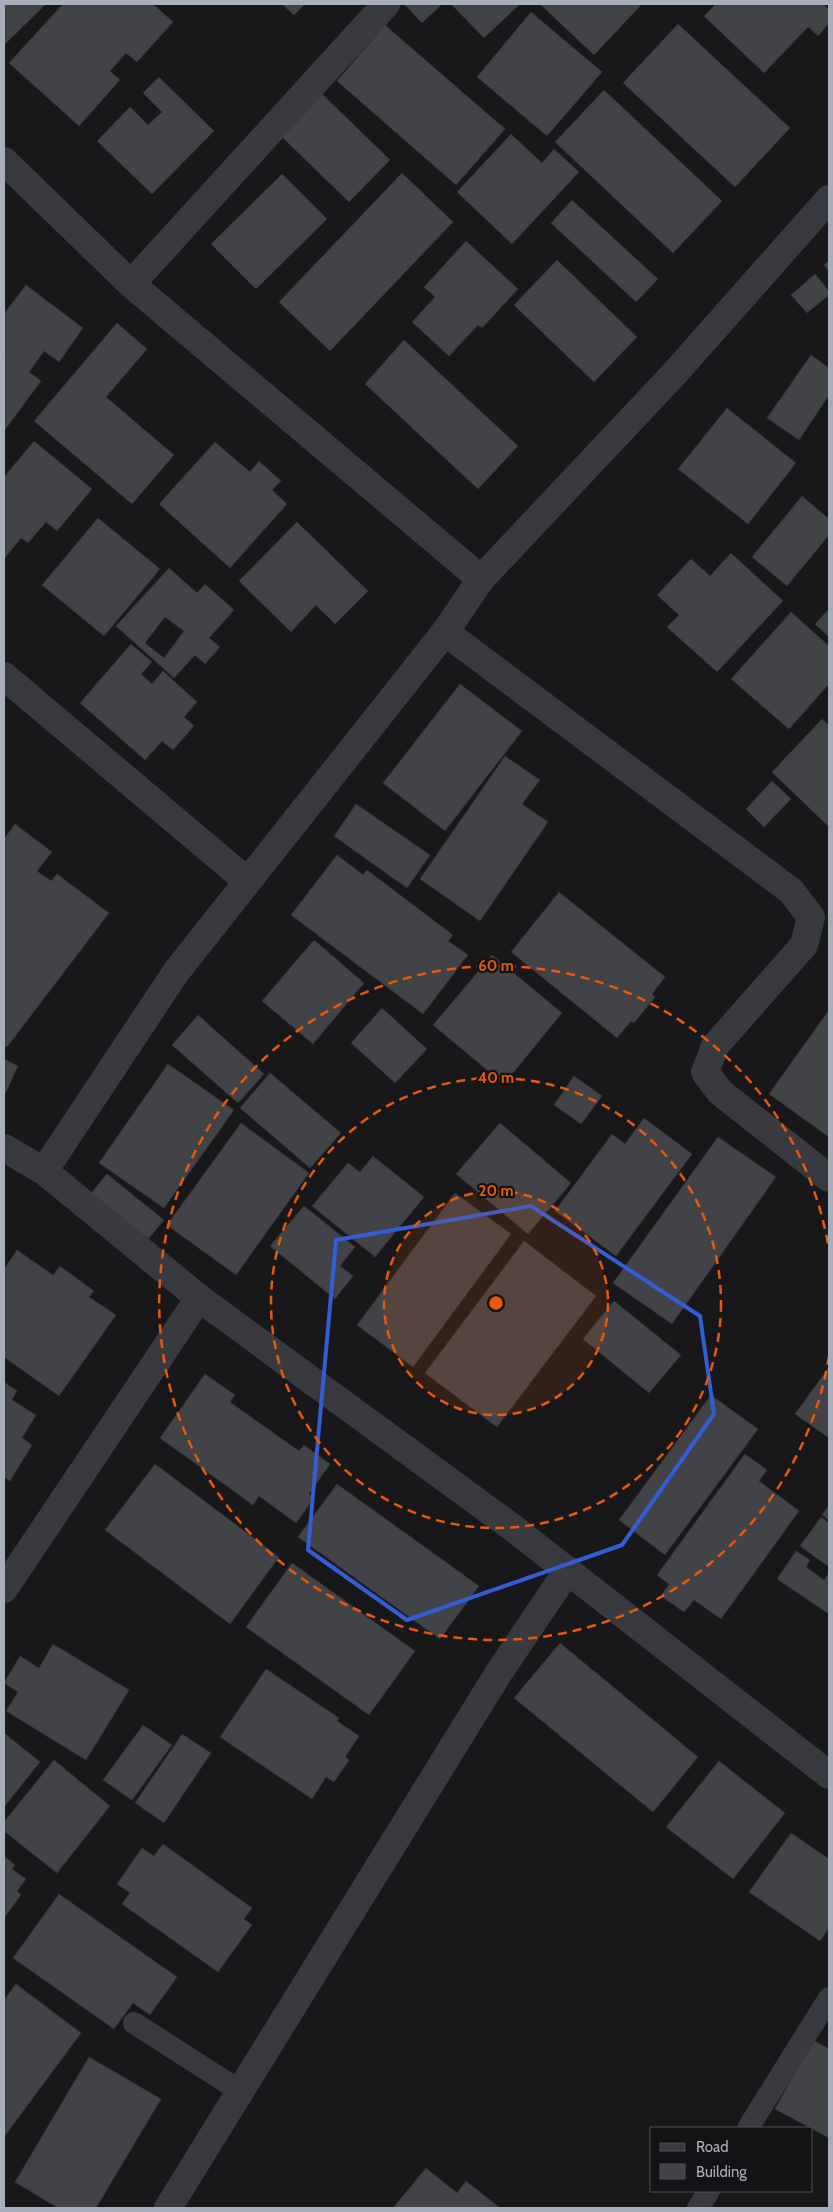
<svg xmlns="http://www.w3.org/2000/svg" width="833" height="2212" font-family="Cabin,sans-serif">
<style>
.building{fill:#424347;stroke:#323236;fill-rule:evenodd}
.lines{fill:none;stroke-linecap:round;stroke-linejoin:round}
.lane{stroke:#383a3f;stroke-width:22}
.street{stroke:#383a3f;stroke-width:28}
.marked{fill:none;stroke:#325dd4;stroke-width:4;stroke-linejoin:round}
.ring{fill:none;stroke:#e8590c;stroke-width:2.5;stroke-dasharray:9 6}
.centre{fill:#e8590c;stroke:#131315;stroke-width:2.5}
.ring-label{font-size:15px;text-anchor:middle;font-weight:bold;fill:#e8590c;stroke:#131315;stroke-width:4.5;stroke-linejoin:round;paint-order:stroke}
</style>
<rect width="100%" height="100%" fill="#18181a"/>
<g class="building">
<polygon points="4,4 46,4 4,45"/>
<polygon points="63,4 153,4 173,22 137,62 126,53 110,71 120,80 79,126 9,63"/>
<polygon points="282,4 305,4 294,15"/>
<polygon points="404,4 442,4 422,23"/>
<polygon points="451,4 520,4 484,38"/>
<polygon points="540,4 642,4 594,55"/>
<polygon points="716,4 823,4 829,10 829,23 818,36 808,27 764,73 704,16"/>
<polygon points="531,12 602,72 547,136 477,77"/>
<polygon points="678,24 790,128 735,187 623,83"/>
<polygon points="385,25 505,129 456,185 337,81"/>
<polygon points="159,77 214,131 152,194 97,141 130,107 148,125 162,112 143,93"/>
<polygon points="604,90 722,201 673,253 555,142"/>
<polygon points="319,91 390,160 349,202 278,133"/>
<polygon points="511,134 542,163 554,149 579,172 512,244 457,192"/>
<polygon points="402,173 453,222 330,351 279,302"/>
<polygon points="282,174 327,219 256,289 211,244"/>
<polygon points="572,200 658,279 636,302 551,223"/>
<polygon points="466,241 518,289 482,328 478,325 449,356 412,322 435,297 424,287"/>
<polygon points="557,260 637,337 594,382 514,305"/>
<polygon points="829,260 829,271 824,265"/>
<polygon points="815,274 829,291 829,295 807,313 791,295"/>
<polygon points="26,285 83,328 59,362 44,351 29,372 41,381 4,431 4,357 6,355 4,354 4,314"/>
<polygon points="117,323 147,349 106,397 174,455 132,504 34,421"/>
<polygon points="404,340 518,446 478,489 365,384"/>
<polygon points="811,355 829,368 829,395 799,440 767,418"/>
<polygon points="727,408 796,463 748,524 678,469"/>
<polygon points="34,441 92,489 57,531 46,522 28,543 21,538 4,559 4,477"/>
<polygon points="215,442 250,472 259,461 281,481 272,490 287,504 230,568 159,504"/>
<polygon points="802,496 829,519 829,535 787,586 752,557"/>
<polygon points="98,518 160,569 104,636 42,585"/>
<polygon points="297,522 368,591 335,624 316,605 291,632 239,581"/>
<polygon points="731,553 783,601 717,672 667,627 679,615 657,595 691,559 710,576"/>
<path d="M169,568L197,593L205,584L234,610L209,638L220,647L205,664L195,655L174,678L116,626ZM165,617L184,631L164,658L145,643Z"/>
<polygon points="829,609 829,637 815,624"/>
<polygon points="791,612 829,646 829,684 789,729 731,679"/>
<polygon points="131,644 152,662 141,674 152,684 163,671 197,702 184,717 194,726 173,750 162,741 145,760 80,703"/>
<polygon points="460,684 522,731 445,831 383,783"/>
<polygon points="822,719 829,725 829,827 772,772"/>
<polygon points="505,756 540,780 522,804 548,822 480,921 420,879"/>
<polygon points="772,781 791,799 764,827 746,809"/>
<polygon points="356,804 430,855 407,888 334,836"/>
<polygon points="15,824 52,852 37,871 51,881 57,874 109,913 7,1047 4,1045 4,839"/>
<polygon points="337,855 363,875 367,870 453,935 448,941 468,955 423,1014 291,915"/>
<polygon points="559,892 665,977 652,994 655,997 634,1023 631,1021 617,1038 511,952"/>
<polygon points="314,940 364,983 313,1044 262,1001"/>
<polygon points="492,955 562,1013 504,1084 433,1025"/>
<polygon points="382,1008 427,1049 395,1083 351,1043"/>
<polygon points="829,1010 829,1137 769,1094"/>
<polygon points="198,1015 264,1074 238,1103 172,1045"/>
<polygon points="4,1059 18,1066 4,1096"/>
<polygon points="168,1064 234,1110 164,1208 99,1163"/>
<polygon points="270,1073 341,1133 310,1168 240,1108"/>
<polygon points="574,1076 602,1096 581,1124 554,1105"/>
<polygon points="644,1118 692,1154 616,1256 555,1211 612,1134 625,1144"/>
<polygon points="241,1123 309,1173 236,1275 167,1225"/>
<polygon points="500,1123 571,1183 528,1234 456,1174"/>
<polygon points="718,1137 776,1177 672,1324 613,1283"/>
<polygon points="373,1156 424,1197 375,1257 312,1206 348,1163 360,1172"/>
<polygon points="107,1174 164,1220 145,1243 88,1197"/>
<polygon points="455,1193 511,1234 413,1367 357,1325"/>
<polygon points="304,1206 355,1247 340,1266 353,1276 335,1299 270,1246"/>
<polygon points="524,1241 596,1296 497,1427 425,1373"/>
<polygon points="17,1250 53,1275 60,1266 94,1291 89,1297 116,1315 59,1396 4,1357 4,1269"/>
<polygon points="614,1301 681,1355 649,1393 583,1339"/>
<polygon points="829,1367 829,1438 795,1414"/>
<polygon points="205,1374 235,1395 230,1402 299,1451 304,1445 330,1464 309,1494 314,1498 296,1523 259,1496 253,1505 160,1438"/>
<polygon points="4,1382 17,1391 12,1400 36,1415 22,1438 32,1445 10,1481 4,1477"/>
<polygon points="711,1395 758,1429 665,1555 619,1520"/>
<polygon points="745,1454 767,1470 759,1481 799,1511 721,1619 694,1600 684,1612 661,1596 669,1584 657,1575"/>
<polygon points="155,1464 279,1557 230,1624 105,1530"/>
<polygon points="337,1484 479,1586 440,1639 298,1537"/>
<polygon points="829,1505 829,1520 822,1515"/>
<polygon points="821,1517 829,1523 829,1567 800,1546"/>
<polygon points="796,1551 810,1560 806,1567 824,1580 829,1573 829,1614 777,1579"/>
<polygon points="292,1563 415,1651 369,1715 246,1627"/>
<polygon points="560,1643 698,1757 653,1812 514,1698"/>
<polygon points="53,1644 129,1690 86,1760 6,1711 18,1692 4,1683 20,1656 39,1668"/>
<polygon points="266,1669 339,1718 337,1721 359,1736 345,1757 349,1760 334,1782 326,1777 312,1799 220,1737"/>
<polygon points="143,1725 172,1745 132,1800 103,1780"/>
<polygon points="4,1733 40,1762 4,1807"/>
<polygon points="182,1734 211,1753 164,1823 135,1803"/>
<polygon points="54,1760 110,1806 57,1873 4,1831 4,1822"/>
<polygon points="719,1761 785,1813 733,1879 666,1827"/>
<polygon points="791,1833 829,1859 829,1928 820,1941 749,1892"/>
<polygon points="163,1844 252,1908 244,1919 252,1925 218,1972 122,1904 130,1893 117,1884 142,1848 154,1856"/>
<polygon points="4,1856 15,1865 12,1869 26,1879 17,1891 21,1895 4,1918"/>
<polygon points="59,1894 177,1977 150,2015 133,2003 114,2029 13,1958"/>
<polygon points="16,1984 81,2033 4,2137 4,2000"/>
<polygon points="813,2040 829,2049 829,2138 775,2109"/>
<polygon points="89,2057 161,2099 96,2208 58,2208 15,2182"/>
<polygon points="426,2168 457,2193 466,2181 500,2208 393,2208"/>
</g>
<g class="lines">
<g class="lane">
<polyline points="134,2023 240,2091"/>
<polyline points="748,2128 829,1998"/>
<polyline points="698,2208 709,2191"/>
</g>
<g class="street">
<polyline points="4,161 131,284 481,579"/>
<polyline points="131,284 386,4"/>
<polyline points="445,632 791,891 811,917 804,945 715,1046 705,1072 720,1092 829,1178"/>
<polyline points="4,676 247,881"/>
<polyline points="4,1148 44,1171 199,1298 513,1528 829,1775"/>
<polyline points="44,1171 176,972 445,632 481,579 674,374 829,199"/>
<polyline points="4,1589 199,1298"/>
<polyline points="168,2208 498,1674 568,1570"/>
</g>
</g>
<path class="marked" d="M531,1206L700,1316L714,1414L622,1545L407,1620L308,1550L336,1240Z"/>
<circle cx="496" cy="1303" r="112" fill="#e8590c" fill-opacity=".12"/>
<g class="ring">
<circle cx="496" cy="1303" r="112"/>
<circle cx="496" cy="1303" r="225"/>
<path d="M829 1356A337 337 0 1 1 829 1250"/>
</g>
<circle cx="496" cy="1303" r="8" class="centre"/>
<g class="ring-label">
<text x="496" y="971">60 m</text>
<text x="496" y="1083">40 m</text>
<text x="496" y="1196">20 m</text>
</g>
<rect width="833" height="2212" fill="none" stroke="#a9afba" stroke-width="10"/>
<rect x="650" y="2127" width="162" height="65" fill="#131315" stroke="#4f5157"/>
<rect x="660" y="2143" width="25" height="8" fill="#383a3f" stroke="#4f5157"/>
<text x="696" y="2152" font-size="15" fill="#a9afba">Road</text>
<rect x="660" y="2164" width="25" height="15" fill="#424347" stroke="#4f5157"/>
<text x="696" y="2177" font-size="15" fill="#a9afba">Building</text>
</svg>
